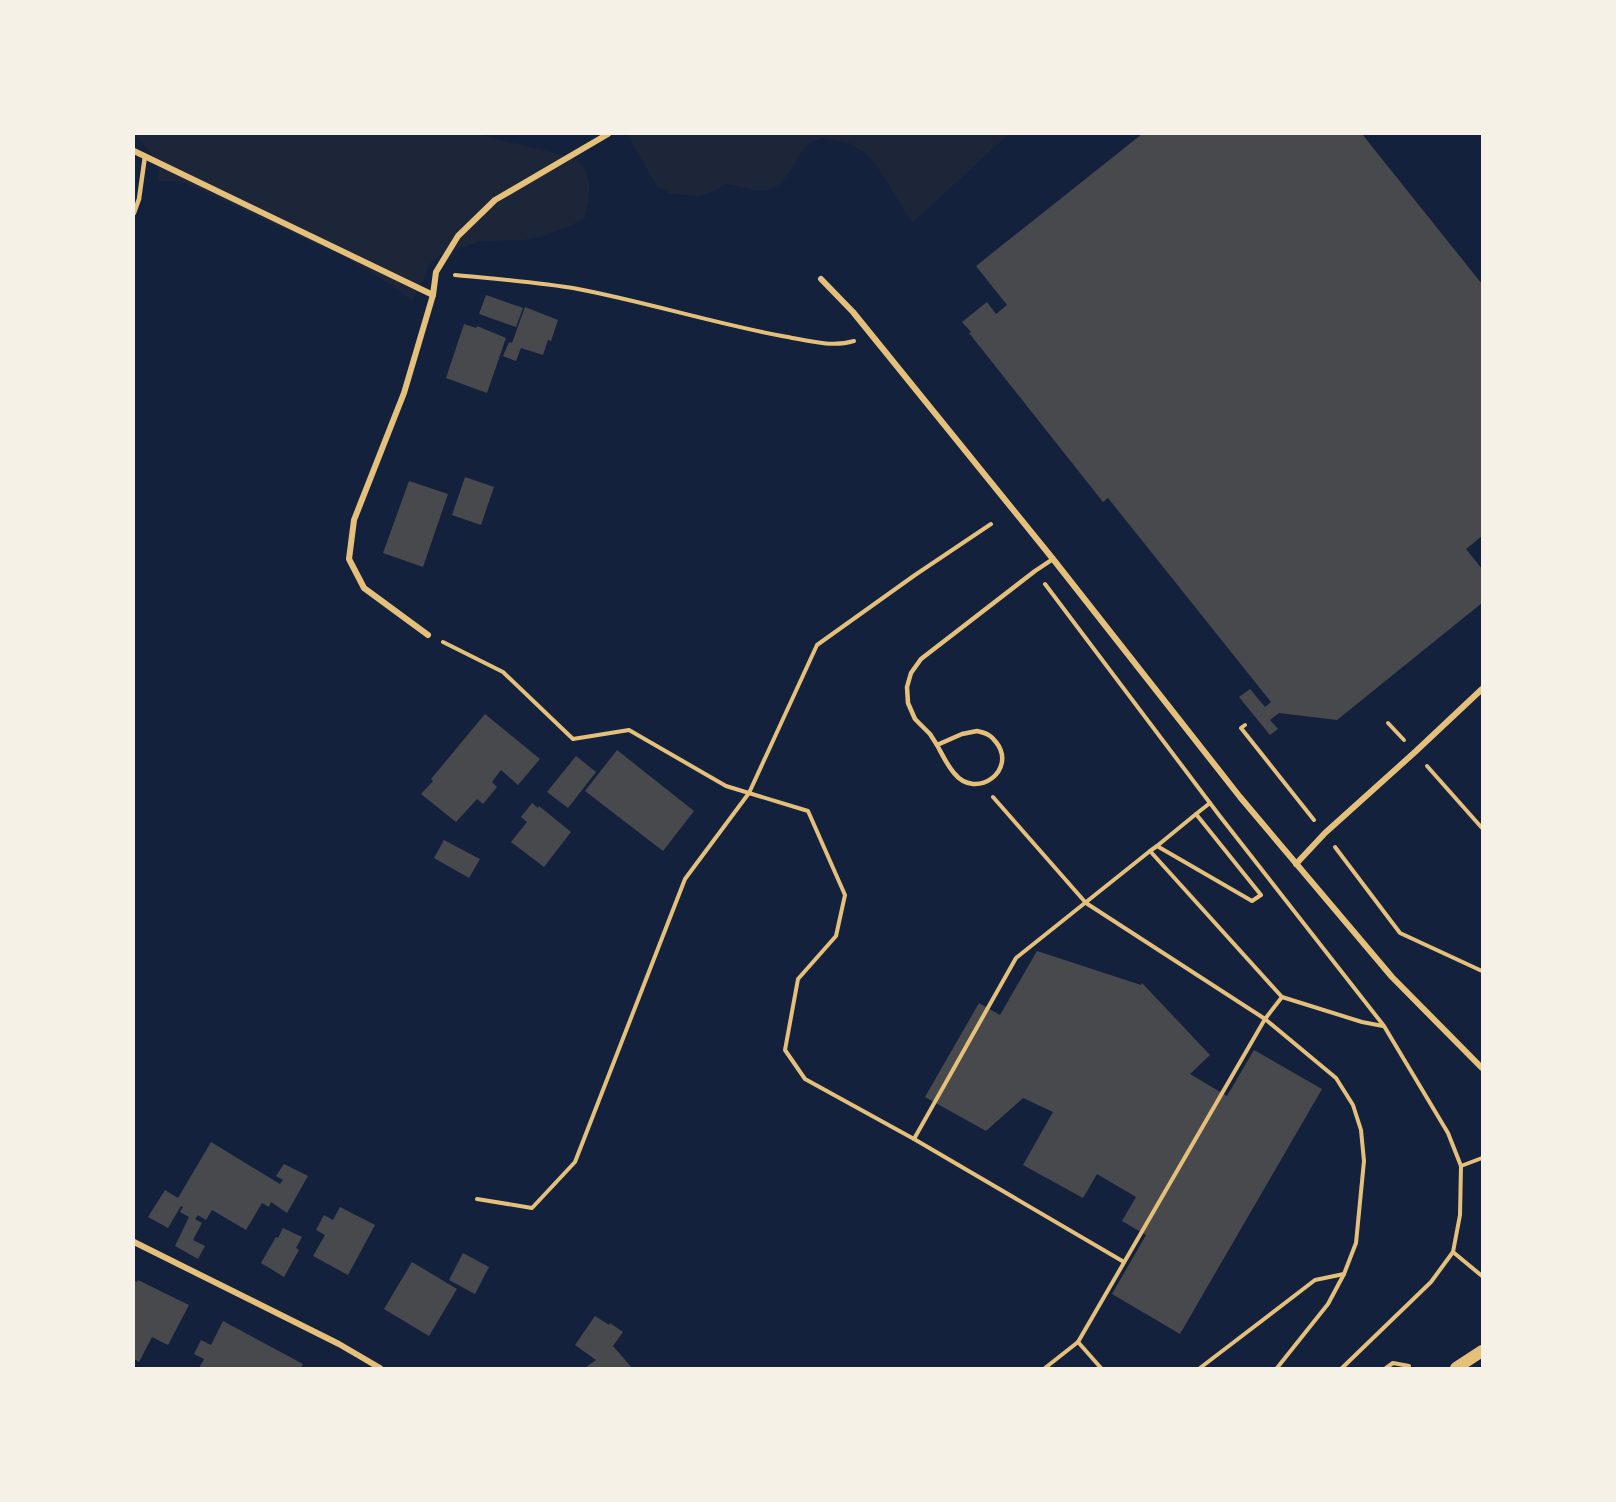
<svg xmlns="http://www.w3.org/2000/svg" width="1616" height="1502" font-family="Signika,sans-serif">
<style>
.green{fill:#1d2539}
.building{fill:#48494c}
.lines{fill:none;stroke-linecap:round;stroke-linejoin:round}
.path{stroke:#e5c07b;stroke-width:4}
.service{stroke:#e5c07b;stroke-width:4.5}
.minor{stroke:#e5c07b;stroke-width:6}
.secondary{stroke:#e5c07b;stroke-width:12}
</style>
<rect width="100%" height="100%" fill="#14213d"/>
<g class="green">
<path d="M134,134H477L566,156C570,158 576,160 579,162C595,176 588,200 585,218L570,226L541,237L524,240L481,241L438,256L428,266L424,279L412,301L399,290L346,258L188,184L173,181H158L159,167L152,154Z"/>
<polygon points="627,134 1009,134 912,223 881,172 873,161 862,151 849,143 822,138 809,143 799,155 791,170 781,183 769,190 755,190 727,184 712,192 698,196 682,195 669,193 657,186"/>
</g>
<g class="building">
<polygon points="1142,134 1362,134 1482,284 1482,536 1466,549 1482,569 1482,603 1337,720 1279,713 1270,720 1278,729 1270,735 1239,697 1250,689 1265,707 1271,702 1108,498 1103,502 969,333 971,332 962,322 987,302 996,314 1007,305 976,266"/>
<polygon points="486,295 523,308 516,327 479,314"/>
<polygon points="525,307 558,320 551,341 548,340 543,355 521,348 516,361 503,356 509,342 512,343"/>
<polygon points="464,324 476,328 477,326 506,338 487,393 446,378"/>
<polygon points="465,477 494,487 481,525 452,515"/>
<polygon points="409,481 448,494 423,567 383,553"/>
<polygon points="485,714 540,759 518,785 501,770 492,782 497,787 483,804 477,799 456,822 421,794 433,781 431,779"/>
<polygon points="617,750 694,811 663,851 585,791"/>
<polygon points="576,756 596,772 568,808 547,792"/>
<polygon points="532,803 538,808 539,806 571,832 544,867 511,842 527,822 521,817"/>
<polygon points="444,840 480,859 469,878 434,858"/>
<polygon points="1037,951 1141,985 1142,983 1210,1055 1190,1074 1227,1096 1254,1050 1322,1089 1180,1334 1112,1294 1146,1235 1122,1221 1136,1197 1097,1174 1083,1198 1023,1165 1053,1112 1023,1098 986,1131 925,1097 979,1003 1000,1015"/>
<polygon points="211,1142 280,1184 283,1180 276,1176 284,1164 308,1176 287,1213 271,1202 269,1207 262,1203 246,1230 212,1210 206,1220 198,1215 195,1219 202,1223 193,1240 205,1246 198,1259 175,1246 189,1217 180,1212 183,1207 181,1206 168,1228 148,1217 165,1190 178,1198"/>
<polygon points="340,1207 375,1225 348,1275 313,1256 325,1235 316,1230 324,1215 333,1220"/>
<polygon points="283,1228 302,1237 296,1248 299,1250 284,1277 261,1263 276,1237 278,1238"/>
<polygon points="463,1253 489,1267 475,1294 449,1280"/>
<polygon points="412,1262 457,1289 429,1336 384,1309"/>
<polygon points="134,1280 137,1282 138,1280 189,1305 168,1345 152,1337 139,1362 134,1359"/>
<polygon points="595,1316 609,1325 610,1323 623,1332 613,1346 632,1368 585,1368 596,1360 575,1345"/>
<polygon points="223,1321 303,1364 301,1368 199,1368 204,1359 194,1354 201,1340 211,1345"/>
</g>
<g class="lines">
<g class="path">
<path d="M455,275C496,279 537,282 578,289C646,302 713,323 782,336C806,340 831,348 854,341"/>
<polyline points="1045,584 1219,815 1384,1026 1448,1133 1461,1166 1460,1215 1453,1252 1431,1282 1342,1368"/>
<polyline points="443,642 503,672 573,739 629,730 726,786 808,811 845,895 836,936 798,979 785,1050 805,1079 914,1139 1124,1262"/>
<polyline points="1388,723 1404,740"/>
<polyline points="1245,725 1241,728 1314,820"/>
<polyline points="1427,766 1482,828"/>
<polyline points="993,797 1086,903 1265,1019 1336,1078 1353,1105 1361,1130 1364,1161 1356,1243 1344,1274 1328,1304 1277,1368"/>
<polyline points="1157,846 1196,814"/>
<polyline points="1335,847 1400,933 1482,971"/>
<polyline points="1282,997 1362,1022 1383,1026"/>
<polyline points="914,1139 1016,958 1150,851"/>
<polyline points="1461,1166 1482,1158"/>
<polyline points="477,1199 532,1208 575,1162 685,879 749,793 817,645 915,575 991,524"/>
<polyline points="1453,1252 1482,1276"/>
<polyline points="1078,1342 1101,1368"/>
<polyline points="1045,1368 1078,1342 1265,1019 1282,997 1150,851 1157,846 1252,901 1261,895 1196,814 1210,803"/>
<polyline points="1200,1368 1315,1280 1344,1274"/>
<polyline points="1386,1368 1393,1363 1409,1366 1407,1368"/>
</g>
<g class="service">
<polyline points="134,213 139,199 145,156"/>
<path d="M977,731C981,732 987,733 990,736C992,737 995,741 996,742C1018,770 976,801 954,773C947,765 942,754 937,745L962,734Z"/>
<polyline points="937,745 930,734 915,719 908,703 907,687 911,673 921,659 1035,571 1053,559"/>
</g>
<g class="minor">
<polyline points="134,151 433,295"/>
<polyline points="821,279 853,312 1053,559 1240,797 1392,977 1482,1068"/>
<polyline points="428,635 364,588 349,559 354,520 404,393 433,295 436,272 458,236 495,200 608,134"/>
<polyline points="1296,864 1325,833 1415,752 1482,689"/>
<polyline points="134,1242 339,1344 380,1368"/>
</g>
<polyline class="secondary" points="1456,1368 1482,1351"/>
</g>
<rect width="1616" height="1502" fill="none" stroke="#f6f1e7" stroke-width="270"/>
</svg>
